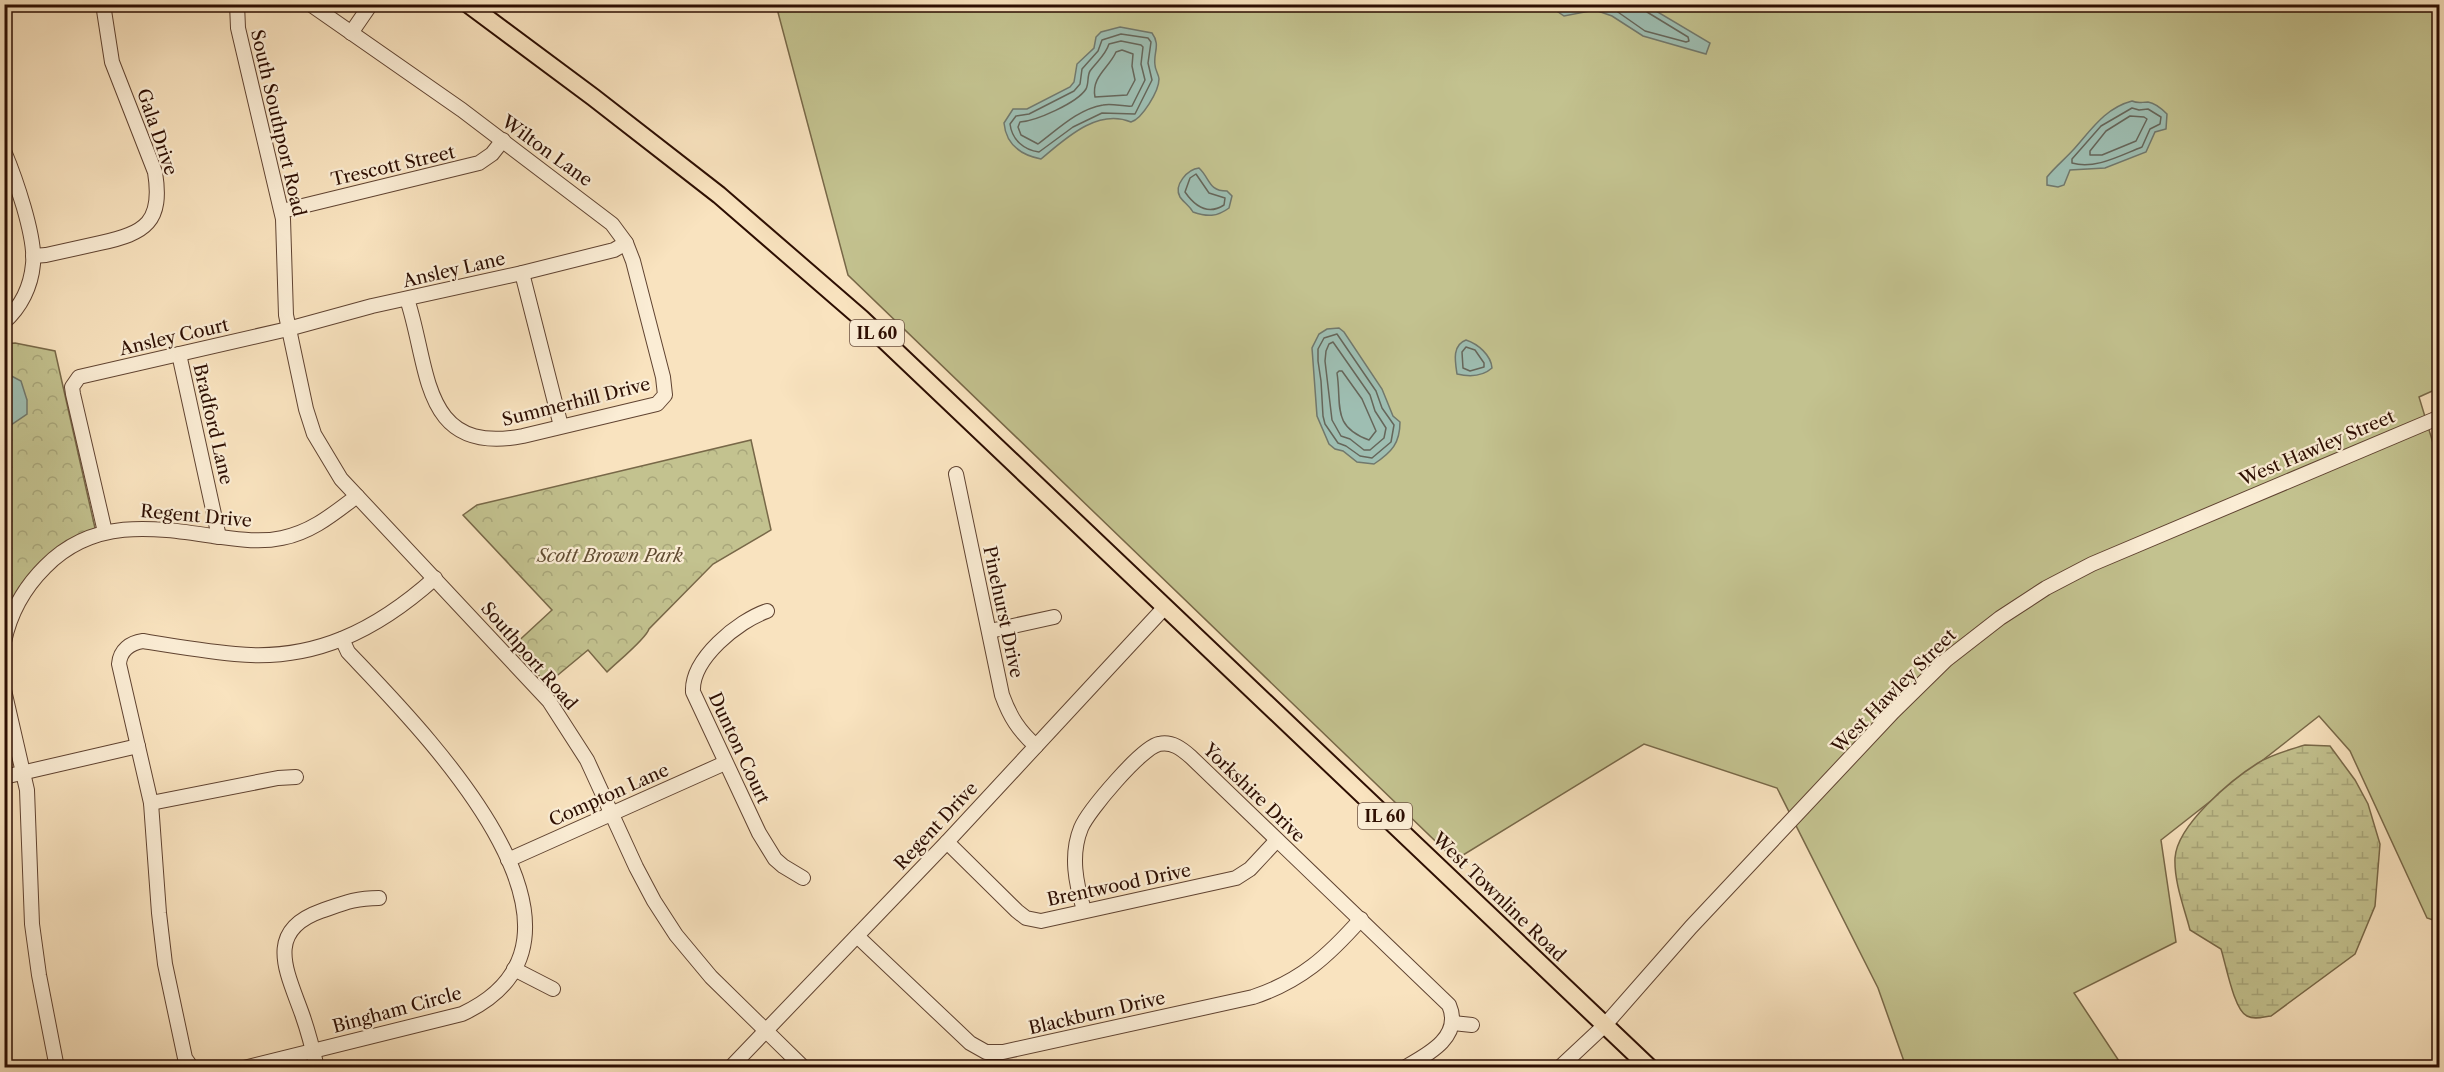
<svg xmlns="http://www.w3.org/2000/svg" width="2444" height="1072" font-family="'Libre Caslon Text',serif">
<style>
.green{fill:#c3c28f;stroke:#786848;stroke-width:1.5}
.wetland{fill:url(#wetland-marsh);stroke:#786848;stroke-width:1.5}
.park{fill:url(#park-crowns);stroke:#786848;stroke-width:1.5}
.water{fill:#9ebeb2;stroke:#71786c;stroke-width:1.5}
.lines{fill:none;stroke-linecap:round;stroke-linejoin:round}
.shore{stroke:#66665a;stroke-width:1.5}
.minor-casing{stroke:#604331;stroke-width:16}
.major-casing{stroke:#2d0e02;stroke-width:20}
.minor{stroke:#fbedd5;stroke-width:14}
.major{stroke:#f9e3bf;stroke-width:16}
.labels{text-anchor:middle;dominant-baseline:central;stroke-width:4.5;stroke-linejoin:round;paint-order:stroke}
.shield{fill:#fbedd5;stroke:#6b5141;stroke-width:1.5}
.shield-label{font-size:16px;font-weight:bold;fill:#2d0e02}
.street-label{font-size:18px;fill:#2d0e02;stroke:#fbedd5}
.park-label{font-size:18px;font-style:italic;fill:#624d33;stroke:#fbedd5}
</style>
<defs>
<pattern id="wetland-marsh" width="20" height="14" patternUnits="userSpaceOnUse" patternTransform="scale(1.5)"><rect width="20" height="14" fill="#c3c28f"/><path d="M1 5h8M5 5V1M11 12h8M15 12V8" fill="none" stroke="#a8a67a"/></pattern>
<pattern id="park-crowns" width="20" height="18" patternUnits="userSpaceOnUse" patternTransform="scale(1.5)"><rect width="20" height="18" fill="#c3c28f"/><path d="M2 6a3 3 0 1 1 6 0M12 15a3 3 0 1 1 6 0" fill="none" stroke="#a8a67a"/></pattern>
</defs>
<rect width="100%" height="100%" fill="#f9e3bf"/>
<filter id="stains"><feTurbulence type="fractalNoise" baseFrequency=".00333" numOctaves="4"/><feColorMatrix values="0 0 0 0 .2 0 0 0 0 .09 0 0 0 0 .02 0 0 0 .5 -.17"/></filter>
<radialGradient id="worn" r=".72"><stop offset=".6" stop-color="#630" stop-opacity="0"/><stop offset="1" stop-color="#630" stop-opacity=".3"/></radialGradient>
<polygon class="green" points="776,5 2439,5 2439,388 2419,397 2440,466 2439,922 2427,918 2350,751 2319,716 2161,840 2176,942 2074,993 2123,1067 1906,1067 1878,988 1777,788 1644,744 1455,860 848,275"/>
<path class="wetland" d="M2305,745L2330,746L2355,780L2368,804L2380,844L2375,906L2355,954L2271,1016C2263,1017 2254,1020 2247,1016C2234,1010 2226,965 2221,949L2190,930C2184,907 2174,882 2175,858C2177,825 2231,780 2258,763C2272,754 2289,750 2305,745Z"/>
<g class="park">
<path d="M15,343L55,351L95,528C86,536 73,538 63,545C34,563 19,591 5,621L4,344Z"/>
<path d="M751,440L771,530L713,564L649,629C646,639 617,662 607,672L588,650L547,684L512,647L552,610L463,515L477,505Z"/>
</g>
<g class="water">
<polygon points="1548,5 1646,5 1710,43 1706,54 1643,36 1612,16 1595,10 1564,16"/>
<path d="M1120,27L1152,33C1161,45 1153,53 1155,65C1155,70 1159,75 1159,79C1159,91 1142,119 1131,122C1097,108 1065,139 1041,159C1021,155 1006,145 1004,123L1013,109H1027L1070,87L1074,82L1077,64L1094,48L1096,37L1101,32Z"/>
<path d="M2132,101C2139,104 2141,102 2148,102C2155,103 2162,109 2167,114L2166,129L2155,132L2146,152L2105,168L2070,170L2064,185L2058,187L2047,185V177C2055,167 2065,159 2074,149C2091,130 2105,108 2132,101Z"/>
<path d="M1199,168C1210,178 1208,191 1227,191L1232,196L1229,208C1217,217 1207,217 1193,212C1189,205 1184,203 1180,197C1173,185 1188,169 1199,168Z"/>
<path d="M1339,328L1344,332L1382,389L1393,416L1400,422C1400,443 1392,452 1374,464L1357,462L1343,451L1335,449L1329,444L1317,416L1312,348L1319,334L1327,329Z"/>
<path d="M1466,340C1478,344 1491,355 1492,368C1482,377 1470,377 1457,374C1455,361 1452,345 1466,340Z"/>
<polygon points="4,372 21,381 27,400 27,414 5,429"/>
</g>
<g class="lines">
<g class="shore">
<polyline points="1595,4 1615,10 1645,31 1686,42 1689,41 1688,37 1647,12 1644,4"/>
<path d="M1121,34L1148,38L1151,42L1148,63L1152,80L1135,114L1102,113L1073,127L1039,152C1024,150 1012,140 1010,124L1016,116L1029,114L1074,91L1080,84L1082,69L1098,51L1102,40Z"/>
<path d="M1121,41L1141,45L1143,47L1141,64L1145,80L1132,106C1123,107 1113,103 1103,105C1078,109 1057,130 1038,144L1021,135L1018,127L1020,122C1036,121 1077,103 1086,89C1089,83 1087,76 1090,71C1097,61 1105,56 1109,44Z"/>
<path d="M1122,50L1133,54L1132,66L1135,80L1127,95L1095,97C1091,77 1109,68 1116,52Z"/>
<path d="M2132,108L2139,110L2148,109L2161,117L2160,124L2150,129L2142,147C2121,155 2095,170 2072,163V159L2101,126Z"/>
<polygon points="2130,116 2144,117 2147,119 2136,141 2102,155 2090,155 2090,151 2106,131"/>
<path d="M1196,174L1209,193L1225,198L1224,205C1207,216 1194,205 1185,192L1190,178Z"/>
<polygon points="1337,334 1376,391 1382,408 1394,425 1391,442 1372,458 1360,456 1346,446 1338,443 1325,424 1323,416 1321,381 1318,361 1318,349 1324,338"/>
<polygon points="1333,342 1370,395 1375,411 1386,428 1384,438 1370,450 1364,450 1350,439 1341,436 1332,420 1325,361 1326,351 1329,344"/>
<polygon points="1466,347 1475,350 1484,363 1484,367 1470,371 1463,368 1462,352"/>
<path d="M1339,371H1342L1362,399L1376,431L1369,440C1331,426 1342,405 1337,373Z"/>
</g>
<g class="minor-casing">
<g id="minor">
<polyline points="237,4 238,28 283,219 286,315 306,409 314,434 341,479 549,701 587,760 636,867 654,901 676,935 711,977 804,1068"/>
<path d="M310,4L462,110L612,224L626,243L633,261L663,377L665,395L657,404L523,436C420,456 430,367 407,299"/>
<polyline points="351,33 371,4"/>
<path d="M4,151C15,177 36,237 33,264C31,286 21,307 4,322"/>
<polyline points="282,211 479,163 492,154 503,140"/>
<path d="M33,256L46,255C64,251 82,247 100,243C146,233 163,222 155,172L112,62L103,4"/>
<polyline points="522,273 561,426"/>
<polyline points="179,354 219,537"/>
<path d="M956,474L1002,695C1010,717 1019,731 1036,746"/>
<polyline points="105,532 73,394 72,387 79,377 288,329 372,306 522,273 614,250 626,243"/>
<path d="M767,611C738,621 691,659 693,692L759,833L775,859L783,866L803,878"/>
<polyline points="990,631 1054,617"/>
<path d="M4,642C10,613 24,588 45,567C93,518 152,527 213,536C236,539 259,543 282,538C312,532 333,514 357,496"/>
<polyline points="4,690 27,790 32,924 39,975 57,1068"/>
<polyline points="4,777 138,746"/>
<polyline points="151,803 278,778 296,777"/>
<polyline points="947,842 1017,911 1026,918 1041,921 1236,878 1250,869 1277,840"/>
<polyline points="508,860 725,763"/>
<path d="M1084,910C1076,884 1070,855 1081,828C1088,811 1142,747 1159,744C1172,741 1182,749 1191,757L1449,1005C1463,1037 1427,1055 1404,1068"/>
<path d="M857,936L970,1043L986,1052H1003L1253,997C1301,981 1328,956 1361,919"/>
<polyline points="514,969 553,989"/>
<polyline points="1453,1023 1472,1025"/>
<path d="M192,1068L185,1058L165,964L159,913L151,803L119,664C120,650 130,643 143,641C174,646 204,651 235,654C314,662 377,630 435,578"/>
<path d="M244,1068L462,1014C630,936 417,725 348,652L342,639"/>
<path d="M317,1068C313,1050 308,1031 302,1014C287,972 264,931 321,911C344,903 355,898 379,898"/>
<polyline points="730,1068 947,842 1165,607"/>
<polyline points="1559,1068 1605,1025 1691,927 1893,712 1946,660 2000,618 2046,588 2092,564 2440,417"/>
</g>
</g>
<g class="major-casing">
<polyline id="major" points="468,4 593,97 719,195 861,318 1650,1068"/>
</g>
<use href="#minor" class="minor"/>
<use href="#major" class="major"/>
</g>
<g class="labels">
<g class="shield">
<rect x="850" y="320" width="54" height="26" rx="4.5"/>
<rect x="1358" y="803" width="54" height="26" rx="4.5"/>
</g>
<g class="shield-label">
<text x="877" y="333">IL 60</text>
<text x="1385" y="816">IL 60</text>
</g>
<g class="street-label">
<text transform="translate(278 123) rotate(77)">South Southport Road</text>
<text transform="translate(157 132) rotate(71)">Gala Drive</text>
<text transform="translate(547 151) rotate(36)">Wilton Lane</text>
<text transform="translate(393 166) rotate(-13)">Trescott Street</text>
<text transform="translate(454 270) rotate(-13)">Ansley Lane</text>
<text transform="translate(174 337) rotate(-13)">Ansley Court</text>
<text transform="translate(576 402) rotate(-14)">Summerhill Drive</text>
<text transform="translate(213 424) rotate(77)">Bradford Lane</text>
<text transform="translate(2317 448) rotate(-23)">West Hawley Street</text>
<text transform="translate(196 516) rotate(5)">Regent Drive</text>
<text transform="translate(1003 612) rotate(78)">Pinehurst Drive</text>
<text transform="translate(529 656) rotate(49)">Southport Road</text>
<text transform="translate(1894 691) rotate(-45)">West Hawley Street</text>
<text transform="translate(739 748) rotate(65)">Dunton Court</text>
<text transform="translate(1254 793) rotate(44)">Yorkshire Drive</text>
<text transform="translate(609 795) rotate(-24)">Compton Lane</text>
<text transform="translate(936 826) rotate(-47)">Regent Drive</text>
<text transform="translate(1119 885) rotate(-12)">Brentwood Drive</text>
<text transform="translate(1499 897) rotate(44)">West Townline Road</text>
<text transform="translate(397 1010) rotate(-15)">Bingham Circle</text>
<text transform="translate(1097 1013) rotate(-13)">Blackburn Drive</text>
</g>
<g class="park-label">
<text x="610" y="556">Scott Brown Park</text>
</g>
</g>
<rect width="2444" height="1072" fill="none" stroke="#f9e3bf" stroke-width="24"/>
<rect x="6" y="6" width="2432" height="1060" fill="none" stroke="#2d0e02" stroke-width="3"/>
<rect x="12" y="12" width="2420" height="1048" fill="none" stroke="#2d0e02" stroke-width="1.5"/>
<rect width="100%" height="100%" filter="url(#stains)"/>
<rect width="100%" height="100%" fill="url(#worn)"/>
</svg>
